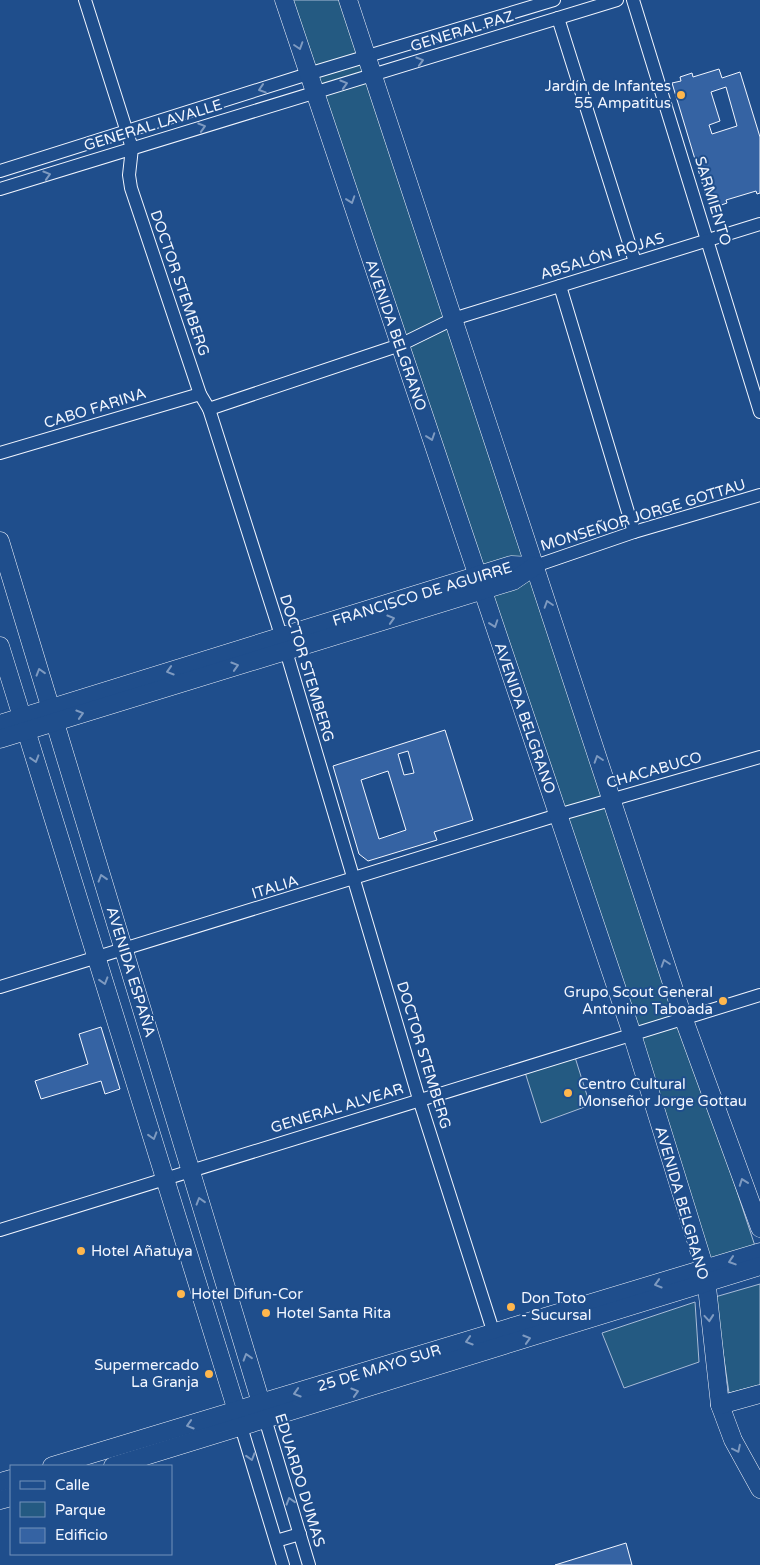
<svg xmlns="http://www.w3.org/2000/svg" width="760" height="1565" font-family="'Varela Round',sans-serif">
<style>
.park{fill:#245a82;stroke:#a8bbd7}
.building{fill:#3563a3;stroke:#f2f6ff;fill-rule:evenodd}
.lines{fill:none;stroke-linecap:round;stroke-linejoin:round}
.street-casing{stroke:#f2f6ff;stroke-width:14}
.secondary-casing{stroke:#f2f6ff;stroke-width:19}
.street{stroke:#1f4e8c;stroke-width:12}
.secondary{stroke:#1f4e8c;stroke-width:18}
.oneway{stroke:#7e9ac0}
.poi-dot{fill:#ffb74d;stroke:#1f4e8c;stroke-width:2}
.labels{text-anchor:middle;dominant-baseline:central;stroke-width:4;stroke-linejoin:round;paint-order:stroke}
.street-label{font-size:15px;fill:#f2f6ff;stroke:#1f4e8c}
.poi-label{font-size:15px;fill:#f2f6ff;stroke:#1f4e8c;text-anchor:start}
</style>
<rect width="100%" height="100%" fill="#1f4e8c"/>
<g class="park">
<polygon points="292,0 344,0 755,1246 708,1261"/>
<polygon points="574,1054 590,1105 541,1123 524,1069"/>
<polygon points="760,1284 760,1385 729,1393 715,1297"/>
<polygon points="695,1302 699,1362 624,1388 602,1333"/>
</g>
<g class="building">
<path d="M719,69L722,78L740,72L760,137V193L757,194L756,191L726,200L727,203L710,209L672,83L681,81L680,77L692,73L693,77ZM726,87L737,126L712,134L709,125L720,121L711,92Z"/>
<path d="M445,730L473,820L434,832L437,840L368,861L359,854L333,766ZM408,751L414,773L404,775L398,754ZM388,771L406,830L379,839L361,780Z"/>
<polygon points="101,1027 120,1089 105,1094 101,1081 41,1099 35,1081 88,1064 79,1034"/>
<polygon points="626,1543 632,1565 555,1565"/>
</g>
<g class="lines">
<g class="street-casing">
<g id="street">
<polyline points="85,0 132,148 129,175 131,188 200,394 209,409 286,651 419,1099 496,1340"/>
<polyline points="633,0 760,412"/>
<polyline points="558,18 635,262"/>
<polyline points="0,171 308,74 554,0"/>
<polyline points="0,189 617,0"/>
<polyline points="560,286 634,532"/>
<polyline points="209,409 400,345 453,319 760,224"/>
<polyline points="0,453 200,394"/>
<polyline points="535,566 634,532 760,495"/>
<polyline points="0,987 558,815 760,757"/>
<polyline points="0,1230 760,995"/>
<polyline points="263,1412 309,1565"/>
<polyline points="239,1420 283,1565"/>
<polyline points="276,1541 300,1534"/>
</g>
</g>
<g class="secondary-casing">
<g id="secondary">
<polyline points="284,0 632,1034 705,1269 720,1405 733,1440 760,1489"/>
<polyline points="348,0 683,1017 760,1228"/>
<polyline points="0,541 261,1403"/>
<polyline points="0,646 237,1411"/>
<polyline points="0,724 511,565 535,566"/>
<polyline points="0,739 513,581 535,566"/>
<polyline points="720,1405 760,1394"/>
<polyline points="52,1466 760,1252"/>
<polyline points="113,1466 760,1266"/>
<polyline points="0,1482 11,1479"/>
<polyline points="0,1500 11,1497"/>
</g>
</g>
<use href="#street" class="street"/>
<use href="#secondary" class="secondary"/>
</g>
<defs><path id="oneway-chevron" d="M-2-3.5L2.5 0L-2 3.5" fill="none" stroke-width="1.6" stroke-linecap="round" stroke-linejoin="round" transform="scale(1.25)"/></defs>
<g class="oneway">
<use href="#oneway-chevron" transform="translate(299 46) rotate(72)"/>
<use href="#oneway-chevron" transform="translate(420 61) rotate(-17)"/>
<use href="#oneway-chevron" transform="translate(344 84) rotate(-17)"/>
<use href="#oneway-chevron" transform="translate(262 89) rotate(162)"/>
<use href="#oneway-chevron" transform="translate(202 127) rotate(-17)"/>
<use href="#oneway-chevron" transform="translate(47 175) rotate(-17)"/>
<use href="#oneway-chevron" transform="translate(351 200) rotate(71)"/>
<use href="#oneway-chevron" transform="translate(431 437) rotate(71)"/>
<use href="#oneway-chevron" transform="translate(548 604) rotate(-108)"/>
<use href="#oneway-chevron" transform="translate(391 619) rotate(-17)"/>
<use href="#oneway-chevron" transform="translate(494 624) rotate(71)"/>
<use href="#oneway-chevron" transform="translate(235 666) rotate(-17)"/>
<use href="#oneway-chevron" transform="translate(170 671) rotate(163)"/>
<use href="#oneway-chevron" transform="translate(40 672) rotate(-107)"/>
<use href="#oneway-chevron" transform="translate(80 714) rotate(-17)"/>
<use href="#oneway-chevron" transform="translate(35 759) rotate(73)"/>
<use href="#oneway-chevron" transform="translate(598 759) rotate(-108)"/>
<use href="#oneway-chevron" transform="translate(102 878) rotate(-107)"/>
<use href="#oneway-chevron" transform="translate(665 963) rotate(-108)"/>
<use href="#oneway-chevron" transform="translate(104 981) rotate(73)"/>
<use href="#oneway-chevron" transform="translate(153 1136) rotate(73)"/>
<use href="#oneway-chevron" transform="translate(743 1182) rotate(-110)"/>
<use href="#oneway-chevron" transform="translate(200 1201) rotate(-107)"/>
<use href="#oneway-chevron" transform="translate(732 1261) rotate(162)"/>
<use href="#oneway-chevron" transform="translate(658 1284) rotate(163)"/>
<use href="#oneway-chevron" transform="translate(709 1318) rotate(85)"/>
<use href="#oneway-chevron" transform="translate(527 1339) rotate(-17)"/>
<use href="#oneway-chevron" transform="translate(469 1341) rotate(163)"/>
<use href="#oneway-chevron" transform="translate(247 1357) rotate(-107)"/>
<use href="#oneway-chevron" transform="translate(355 1392) rotate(-17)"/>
<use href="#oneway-chevron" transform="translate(297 1393) rotate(163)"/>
<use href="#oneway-chevron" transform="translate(190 1425) rotate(163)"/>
<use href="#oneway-chevron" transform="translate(737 1449) rotate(64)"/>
<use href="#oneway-chevron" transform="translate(251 1457) rotate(73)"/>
<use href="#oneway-chevron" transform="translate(290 1501) rotate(-107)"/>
</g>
<g class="poi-dot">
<circle cx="681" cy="95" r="5"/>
<circle cx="723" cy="1001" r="5"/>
<circle cx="568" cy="1093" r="5"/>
<circle cx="81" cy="1251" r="5"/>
<circle cx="181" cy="1294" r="5"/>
<circle cx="511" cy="1307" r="5"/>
<circle cx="266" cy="1313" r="5"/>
<circle cx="209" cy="1374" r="5"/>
</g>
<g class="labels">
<g class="street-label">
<text transform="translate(462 31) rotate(-17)">GENERAL PAZ</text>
<text transform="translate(153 125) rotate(-17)">GENERAL LAVALLE</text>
<text transform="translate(713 201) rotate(73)">SARMIENTO</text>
<text transform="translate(602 256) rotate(-17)">ABSALÓN ROJAS</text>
<text transform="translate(180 283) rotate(71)">DOCTOR STEMBERG</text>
<text transform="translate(396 335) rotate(71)">AVENIDA BELGRANO</text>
<text transform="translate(95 408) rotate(-17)">CABO FARINA</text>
<text transform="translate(643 515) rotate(-17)">MONSEÑOR JORGE GOTTAU</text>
<text transform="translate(422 594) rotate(-17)">FRANCISCO DE AGUIRRE</text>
<text transform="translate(307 668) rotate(73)">DOCTOR STEMBERG</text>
<text transform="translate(525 718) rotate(71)">AVENIDA BELGRANO</text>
<text transform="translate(654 770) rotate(-16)">CHACABUCO</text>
<text transform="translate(275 887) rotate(-17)">ITALIA</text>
<text transform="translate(131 972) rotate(73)">AVENIDA ESPAÑA</text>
<text transform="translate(424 1055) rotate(73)">DOCTOR STEMBERG</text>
<text transform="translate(337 1108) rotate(-17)">GENERAL ALVEAR</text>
<text transform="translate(682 1203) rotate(74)">AVENIDA BELGRANO</text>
<text transform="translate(379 1368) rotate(-17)">25 DE MAYO SUR</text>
<text transform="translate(300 1480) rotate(73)">EDUARDO DUMAS</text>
</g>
<g class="poi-label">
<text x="671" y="86" text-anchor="end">Jardín de Infantes<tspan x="671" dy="17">55 Ampatitus</tspan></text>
<text x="713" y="992" text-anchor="end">Grupo Scout General<tspan x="713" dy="17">Antonino Taboada</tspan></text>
<text x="578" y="1084">Centro Cultural<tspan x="578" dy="17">Monseñor Jorge Gottau</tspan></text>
<text x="91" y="1251">Hotel Añatuya</text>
<text x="191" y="1294">Hotel Difun-Cor</text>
<text x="521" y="1298">Don Toto<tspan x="521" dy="17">- Sucursal</tspan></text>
<text x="276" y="1313">Hotel Santa Rita</text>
<text x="199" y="1365" text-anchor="end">Supermercado<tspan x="199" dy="17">La Granja</tspan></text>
</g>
</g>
<rect x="10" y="1465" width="162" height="90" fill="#1f4e8c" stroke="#7391ba"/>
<rect x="20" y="1481" width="25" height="8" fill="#1f4e8c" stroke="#7391ba"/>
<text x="55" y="1490" font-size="15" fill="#f2f6ff">Calle</text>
<rect x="20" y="1502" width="25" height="15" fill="#245a82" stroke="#7391ba"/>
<text x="55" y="1515" font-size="15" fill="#f2f6ff">Parque</text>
<rect x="20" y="1528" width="25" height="15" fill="#3563a3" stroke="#7391ba"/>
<text x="55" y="1540" font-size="15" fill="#f2f6ff">Edificio</text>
</svg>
